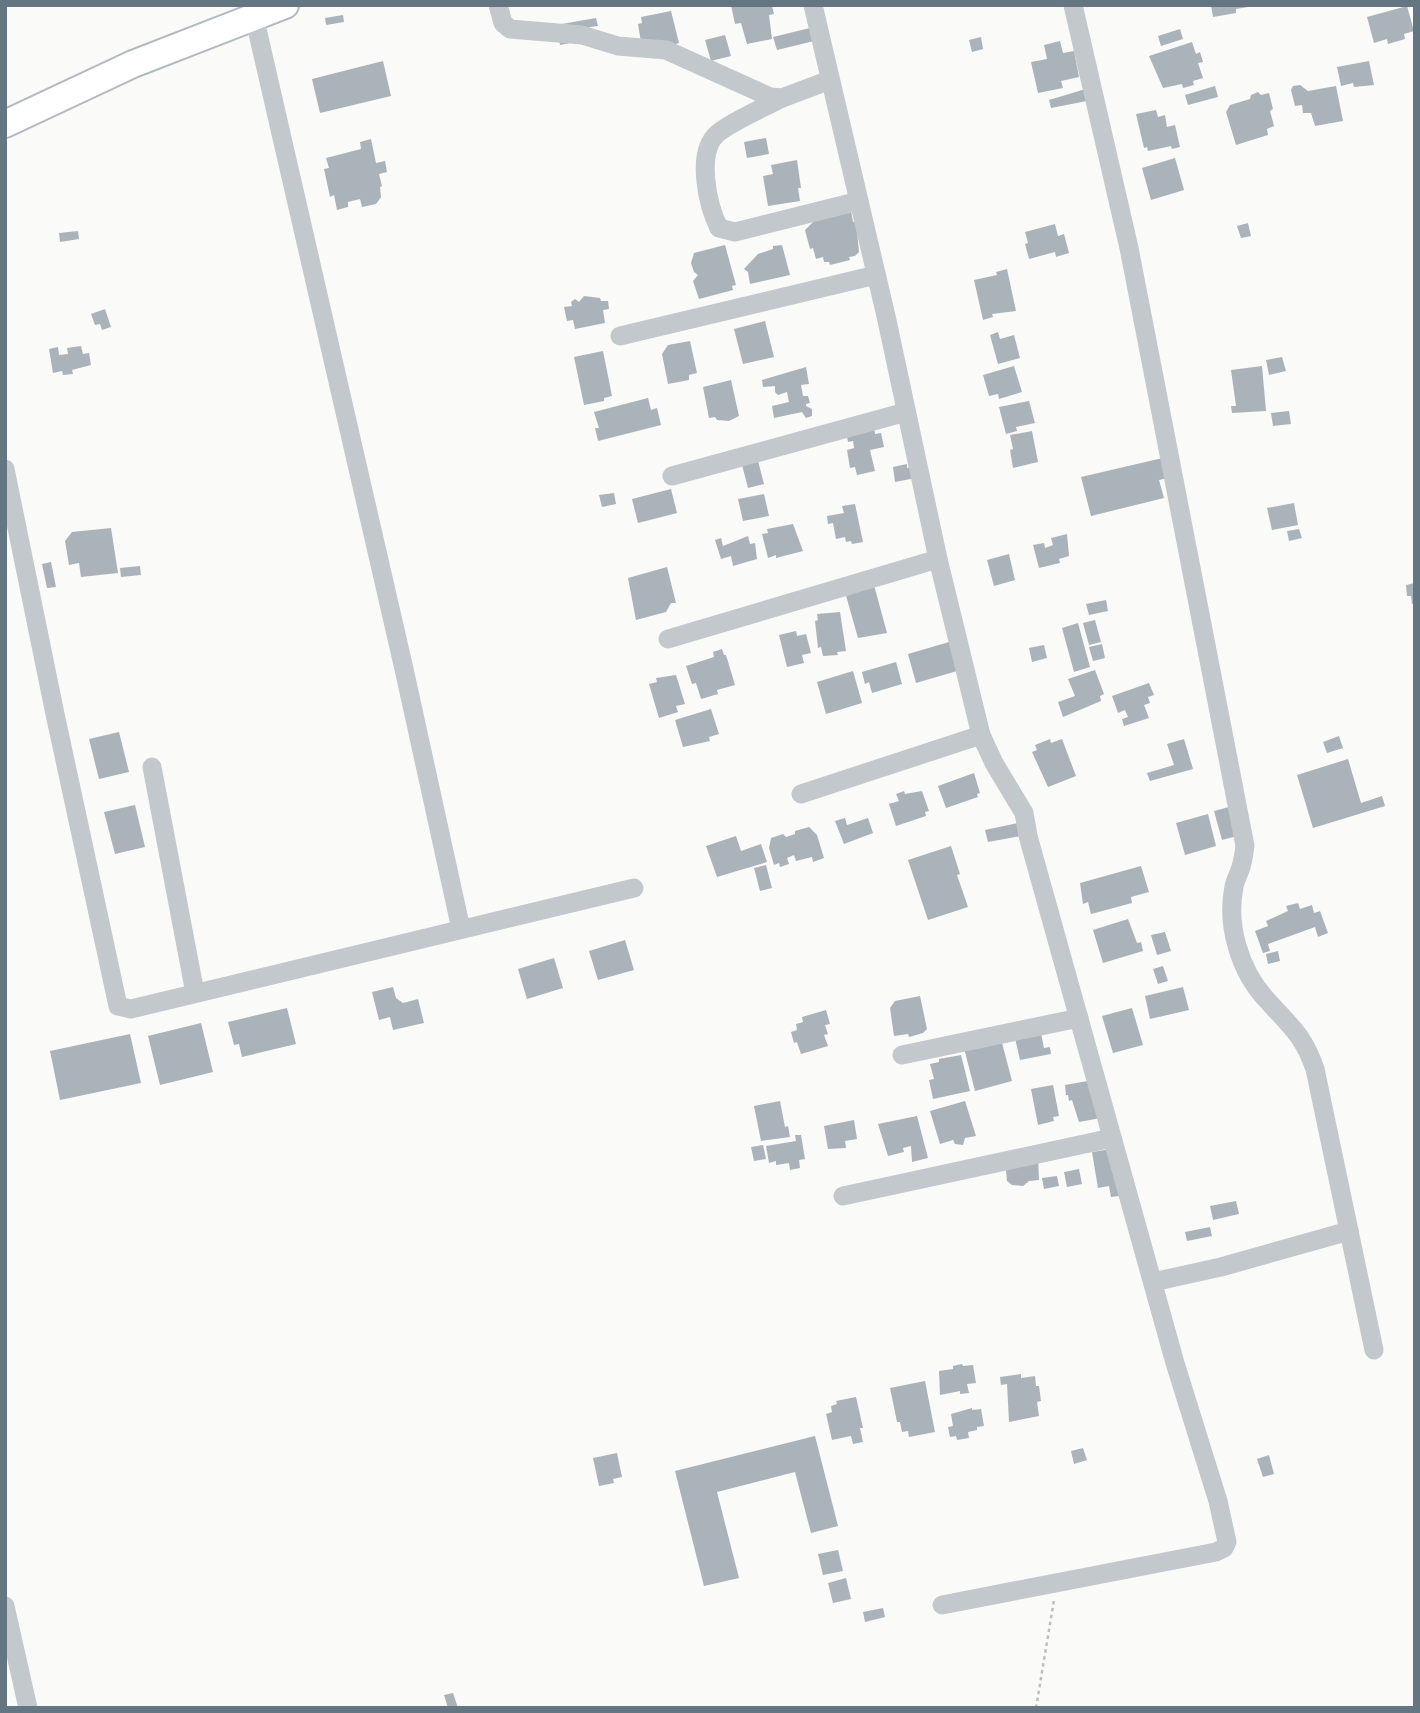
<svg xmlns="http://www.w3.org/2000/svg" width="1420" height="1713" font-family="Roboto,sans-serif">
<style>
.building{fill:#aab3b9}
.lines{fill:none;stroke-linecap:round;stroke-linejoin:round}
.secondary-casing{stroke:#b3babf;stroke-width:30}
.path{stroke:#bbbfc2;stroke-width:2.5;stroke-dasharray:3.5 3.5;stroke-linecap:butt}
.street{stroke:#c3c8cc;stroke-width:19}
.secondary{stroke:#fff;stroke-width:26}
</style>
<rect width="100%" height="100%" fill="#fafaf8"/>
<g class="building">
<polygon points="731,5 772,6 774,14 769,15 772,39 747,44 741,23 735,24"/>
<polygon points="1211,5 1248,5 1248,7 1236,9 1236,13 1213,17"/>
<polygon points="1407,6 1414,31 1404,34 1405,39 1388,44 1387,39 1374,43 1367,17"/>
<polygon points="671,11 679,43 643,54 638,24 642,23 641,17"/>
<polygon points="343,15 344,22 326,25 325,18"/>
<polygon points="596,18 598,26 583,28 586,40 560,45 556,25"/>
<polygon points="810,28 814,41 777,50 773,37"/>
<polygon points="1180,29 1183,39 1161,46 1158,36"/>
<polygon points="725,35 731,56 711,61 705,40"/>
<polygon points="981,37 983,49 972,52 969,40"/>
<polygon points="1060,41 1063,53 1074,51 1079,77 1061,81 1063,88 1038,93 1031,62 1047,59 1044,45"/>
<polygon points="1192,42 1196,54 1200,52 1203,62 1198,63 1203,78 1193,81 1194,85 1183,88 1182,84 1163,88 1149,56"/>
<polygon points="383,61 391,96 320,113 312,79"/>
<polygon points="1369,61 1374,85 1354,87 1353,83 1341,86 1337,67"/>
<polygon points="1300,85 1308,91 1336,86 1343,121 1315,126 1311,113 1303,113 1302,105 1295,106 1291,90 1293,86"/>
<polygon points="1215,86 1218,97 1188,105 1185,95"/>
<polygon points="1089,88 1092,100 1051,108 1049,100"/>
<polygon points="1258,92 1261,95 1269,93 1273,109 1270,111 1274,126 1267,129 1268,135 1236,145 1226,112 1230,105 1250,99 1251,95"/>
<polygon points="1156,110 1158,117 1165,115 1167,127 1175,125 1180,147 1172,149 1171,146 1148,151 1147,147 1144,148 1136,114"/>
<polygon points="766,138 769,154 747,158 744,142"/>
<polygon points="371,139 376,163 385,161 387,172 379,174 382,186 380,187 381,197 376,204 362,207 360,199 348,202 348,207 337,210 334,195 330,197 324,169 329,168 326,158 361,149 360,142"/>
<polygon points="1175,158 1184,190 1151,200 1142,168"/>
<polygon points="797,160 801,188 798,188 800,201 768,206 763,176 773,174 771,165"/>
<polygon points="851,211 853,222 856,221 859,252 855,256 849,257 850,260 830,265 829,262 824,262 823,257 816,259 813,248 810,249 805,230 815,220"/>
<polygon points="1248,223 1251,236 1241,238 1237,226"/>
<polygon points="1055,224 1058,236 1064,234 1069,253 1056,257 1055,252 1029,259 1025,244 1028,243 1025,232"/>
<polygon points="78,231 79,239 60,242 59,233"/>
<polygon points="725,245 736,285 732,286 733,290 699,299 693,281 698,275 694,272 691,263 694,253"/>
<polygon points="782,245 790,275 750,284 748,272 744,269 758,254 773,249 773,246"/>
<polygon points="1007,269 1016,311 992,314 993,317 983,320 974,280 997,275 996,272"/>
<polygon points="584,296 600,298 601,301 608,301 609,309 603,310 605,323 575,329 573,320 567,321 564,307 572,306 571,302 575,299 579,302"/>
<polygon points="105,309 111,327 102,330 100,324 95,325 91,314"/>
<polygon points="765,321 774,357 743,364 734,329"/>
<polygon points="998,332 1000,339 1014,335 1020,358 998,364 990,335"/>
<polygon points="690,341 697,373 689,375 689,380 668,384 662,354 668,345"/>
<polygon points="81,346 83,354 89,353 91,365 72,370 73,374 63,375 62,371 53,373 49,349 58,347 59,355 68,354 67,348"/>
<polygon points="603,351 612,396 604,398 604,401 584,405 574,357"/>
<polygon points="1282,357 1286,371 1269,375 1266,360"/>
<polygon points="1014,366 1022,392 999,399 998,394 989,396 983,375"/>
<polygon points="1262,366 1266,411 1232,413 1231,406 1236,406 1231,370"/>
<polygon points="806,367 809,384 801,385 803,396 808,396 810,403 806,404 806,406 812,409 812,416 806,418 802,412 774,418 772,406 789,402 787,392 778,395 775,392 775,386 763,387 762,380"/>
<polygon points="731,380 739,416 729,421 717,420 715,417 709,418 703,387"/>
<polygon points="648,398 651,410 657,408 661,425 598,441 595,428 599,428 594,412"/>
<polygon points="1029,401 1035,423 1016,427 1017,431 1006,434 999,407"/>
<polygon points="1289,411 1291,424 1273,426 1271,413"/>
<polygon points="874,426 875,434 881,433 884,447 870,450 875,471 857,475 855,467 850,468 847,450 854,448 853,441 848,442 846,431"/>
<polygon points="1032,431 1038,462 1013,468 1010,450 1013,449 1010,435"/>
<polygon points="757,457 764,484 748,488 741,461"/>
<polygon points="1167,457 1172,477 1159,480 1164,498 1091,516 1081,477"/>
<polygon points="907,464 907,468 919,465 921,477 895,482 893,467"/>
<polygon points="671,489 677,513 638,523 632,499"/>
<polygon points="614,493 616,504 602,507 599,495"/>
<polygon points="764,494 769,516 743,521 738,499"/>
<polygon points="1294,503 1298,525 1272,530 1267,508"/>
<polygon points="855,504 863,542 852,544 851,541 846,542 845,537 836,539 833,523 828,524 827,516 844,513 842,506"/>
<polygon points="793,524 803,551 776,558 776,555 768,558 762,534 768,533 767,529"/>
<polygon points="111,528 118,573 81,577 79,563 69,565 65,541 72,532"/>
<polygon points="1299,529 1302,538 1289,541 1287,531"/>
<polygon points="1067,534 1069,556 1059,559 1060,563 1039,568 1033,545 1044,543 1045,548 1053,545 1051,538"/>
<polygon points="748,536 750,544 755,543 757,559 733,566 731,556 721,559 715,540 721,538 723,546"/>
<polygon points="1009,554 1015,580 994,586 987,560"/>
<polygon points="51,562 56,587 47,588 42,564"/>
<polygon points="140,566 141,575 121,577 120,568"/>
<polygon points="667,567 676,603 671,603 666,612 636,620 628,578"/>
<polygon points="1415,583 1415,604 1412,604 1411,596 1407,596 1406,585"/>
<polygon points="874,585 887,633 858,638 845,592"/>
<polygon points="1106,600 1108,611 1089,615 1086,604"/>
<polygon points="840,612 846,651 837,652 838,655 823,656 821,647 818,648 815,621 818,620 817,614"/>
<polygon points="1095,620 1101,642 1089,645 1083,623"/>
<polygon points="1078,623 1090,667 1074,672 1062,628"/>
<polygon points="796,631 797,636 806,634 811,653 802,655 804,663 787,667 779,635"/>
<polygon points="949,642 957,671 916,683 908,654"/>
<polygon points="1102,644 1105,658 1093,661 1089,647"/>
<polygon points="1044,645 1047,658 1032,662 1029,648"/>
<polygon points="722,649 724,655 726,655 735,685 717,690 718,694 701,699 696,683 692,684 686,666 714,657 713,652"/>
<polygon points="896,662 902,684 872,693 869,682 865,684 862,672"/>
<polygon points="1095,670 1104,694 1100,696 1101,701 1063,717 1058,702 1075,696 1068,679"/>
<polygon points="853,671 862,703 826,714 817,682"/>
<polygon points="676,675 685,704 676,706 678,712 659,718 649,684 657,682 656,678"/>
<polygon points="1149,683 1154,695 1148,697 1150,703 1144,705 1149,718 1124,726 1122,719 1128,717 1125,710 1118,713 1112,696"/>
<polygon points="711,709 719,734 709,737 710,741 683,747 675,720"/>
<polygon points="119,732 129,772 99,779 89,739"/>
<polygon points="1339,736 1343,748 1327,753 1323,742"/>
<polygon points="1050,739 1051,743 1062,739 1076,776 1048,787 1032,752 1037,750 1035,745"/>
<polygon points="1184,739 1193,769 1150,781 1147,773 1174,765 1167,744"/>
<polygon points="1348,759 1361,803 1382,796 1385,806 1313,828 1297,775"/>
<polygon points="974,773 980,793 977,794 978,797 946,808 938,786"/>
<polygon points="904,791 905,794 922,791 929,811 925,812 926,816 896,826 889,804 899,801 896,794"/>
<polygon points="135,805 145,847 115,854 104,812"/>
<polygon points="1229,807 1237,836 1222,840 1214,811"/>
<polygon points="1208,814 1216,846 1185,855 1176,823"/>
<polygon points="845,818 847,825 868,818 873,833 844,844 835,821"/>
<polygon points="1018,823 1021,836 988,842 985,830"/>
<polygon points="809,827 817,835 824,858 813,862 812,857 796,861 794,855 787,858 789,864 780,867 779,863 774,865 769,848 771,838 783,834 786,837 795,834 795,831"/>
<polygon points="736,836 741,851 761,844 767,862 717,877 706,846"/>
<polygon points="951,846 960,874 957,875 968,907 928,920 908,860"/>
<polygon points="766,865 772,888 760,891 754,868"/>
<polygon points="1141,866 1149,892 1131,897 1132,903 1091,914 1088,902 1083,904 1080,883"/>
<polygon points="1298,903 1300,909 1312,905 1314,913 1320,911 1328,933 1318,937 1315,927 1268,944 1270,951 1263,953 1255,931 1268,926 1266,921 1288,911 1286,906"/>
<polygon points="1128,919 1137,943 1141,942 1143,951 1103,963 1093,930"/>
<polygon points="1165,932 1171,951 1157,955 1151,935"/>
<polygon points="625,940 634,970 598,980 589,951"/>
<polygon points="1278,951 1280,961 1268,964 1266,954"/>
<polygon points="554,958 563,988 527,999 518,969"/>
<polygon points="1163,966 1168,981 1158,984 1153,969"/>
<polygon points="393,987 396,998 403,1003 418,999 424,1023 393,1030 390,1017 379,1020 372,992"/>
<polygon points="1183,987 1189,1010 1150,1019 1145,996"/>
<polygon points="920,996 927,1029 923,1033 909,1037 908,1034 894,1036 890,1008 895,1001"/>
<polygon points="287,1008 296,1044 242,1057 239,1044 234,1045 228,1022"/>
<polygon points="1132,1008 1143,1045 1113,1053 1102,1016"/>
<polygon points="826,1010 830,1024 825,1025 828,1034 824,1035 828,1046 801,1054 797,1042 794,1043 791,1032 797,1030 796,1024 803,1022 802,1017"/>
<polygon points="201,1023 213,1072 160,1085 148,1036"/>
<polygon points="1039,1024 1044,1048 1050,1047 1051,1054 1020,1060 1013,1029"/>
<polygon points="130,1034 141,1083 60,1100 50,1051"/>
<polygon points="1001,1039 1012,1081 975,1091 964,1048"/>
<polygon points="961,1055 970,1091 933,1099 929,1080 934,1079 930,1064 939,1062 939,1059"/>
<polygon points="1099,1079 1106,1117 1079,1122 1072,1100 1069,1101 1068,1095 1066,1095 1065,1085"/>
<polygon points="1053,1085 1059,1116 1053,1117 1054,1121 1038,1125 1031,1089"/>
<polygon points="780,1101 785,1127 788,1126 790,1137 761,1141 754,1106"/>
<polygon points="965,1101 976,1136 965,1138 963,1145 955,1144 953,1140 940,1144 930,1111"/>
<polygon points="917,1116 928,1158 912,1162 911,1146 903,1148 904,1152 888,1156 878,1124"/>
<polygon points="854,1120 857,1139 845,1141 846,1148 828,1149 824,1126"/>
<polygon points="795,1135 801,1135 805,1159 799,1160 800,1168 790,1170 789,1163 776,1165 776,1161 769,1163 766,1146 796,1141"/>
<polygon points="763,1145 766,1159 754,1161 751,1147"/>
<polygon points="1117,1148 1119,1196 1111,1197 1109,1186 1098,1188 1092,1152"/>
<polygon points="1038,1156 1039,1180 1029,1181 1023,1186 1012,1185 1007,1181 1005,1161"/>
<polygon points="1079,1169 1082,1184 1067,1187 1064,1172"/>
<polygon points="1057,1176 1059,1186 1044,1189 1042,1178"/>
<polygon points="1236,1201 1239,1214 1213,1220 1210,1206"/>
<polygon points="1210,1227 1212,1236 1187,1241 1185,1232"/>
<polygon points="962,1364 963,1366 973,1365 976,1383 967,1384 969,1393 960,1394 960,1391 940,1395 939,1371 953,1369 953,1366"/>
<polygon points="1021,1374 1021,1378 1035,1376 1036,1386 1039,1386 1041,1401 1037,1402 1039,1416 1009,1422 1007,1384 1001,1385 1000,1377"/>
<polygon points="925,1381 935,1432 909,1437 908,1431 902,1432 900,1422 897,1422 890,1388"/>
<polygon points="856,1397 863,1428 860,1428 863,1442 853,1444 851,1436 832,1440 826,1414 832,1412 831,1406 837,1404 836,1401"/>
<polygon points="972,1408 972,1410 981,1409 984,1426 977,1427 977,1430 968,1432 969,1438 957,1440 956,1436 950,1437 948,1427 953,1426 951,1414"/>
<polygon points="815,1436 838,1526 811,1533 795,1472 717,1492 739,1578 704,1586 675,1471"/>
<polygon points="1083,1448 1087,1460 1074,1464 1071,1451"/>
<polygon points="617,1453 622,1477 613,1479 614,1483 599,1486 593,1458"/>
<polygon points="1269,1455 1274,1474 1263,1477 1257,1459"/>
<polygon points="838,1550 843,1571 823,1575 818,1554"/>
<polygon points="846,1578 851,1599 833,1603 828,1583"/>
<polygon points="883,1608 885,1617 865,1622 863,1612"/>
<polygon points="453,1693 458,1708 448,1708 444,1695"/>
</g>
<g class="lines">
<g class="secondary-casing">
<polyline id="secondary" points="5,124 133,64 285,5"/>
</g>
<polyline class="path" points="1036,1708 1054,1600"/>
<g class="street">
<polyline points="498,5 503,23 510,29 582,35 618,46 666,50 770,97 782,98 830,80"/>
<polyline points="813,5 886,316 938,559 981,735 994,763 1024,813 1028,836 1175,1363 1218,1501 1227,1542 1224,1548 1216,1552 942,1605"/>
<path d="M1073,5L1129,248L1245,846C1244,853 1243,860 1241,867C1239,874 1235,880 1234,887C1226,925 1240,971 1266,999C1289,1025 1303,1034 1315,1069L1374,1350"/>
<polyline points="254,16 404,669 461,929"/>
<path d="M782,98C764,108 734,120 718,133C695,152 708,206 719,228L735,232L859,201"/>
<polyline points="620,336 876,275"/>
<polyline points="5,469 55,714 118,1006 131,1009 634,888"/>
<polyline points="672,476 906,412"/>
<polyline points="668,639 938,559"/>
<polyline points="152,767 195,993"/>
<polyline points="801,794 981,735"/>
<polyline points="902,1055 1079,1018"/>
<polyline points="843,1196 1112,1138"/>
<polyline points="1153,1282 1221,1267 1349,1231"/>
<polyline points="5,1606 28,1708"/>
</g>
<use href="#secondary" class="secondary"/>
</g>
<rect width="1420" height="1713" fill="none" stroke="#657683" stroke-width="14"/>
</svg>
